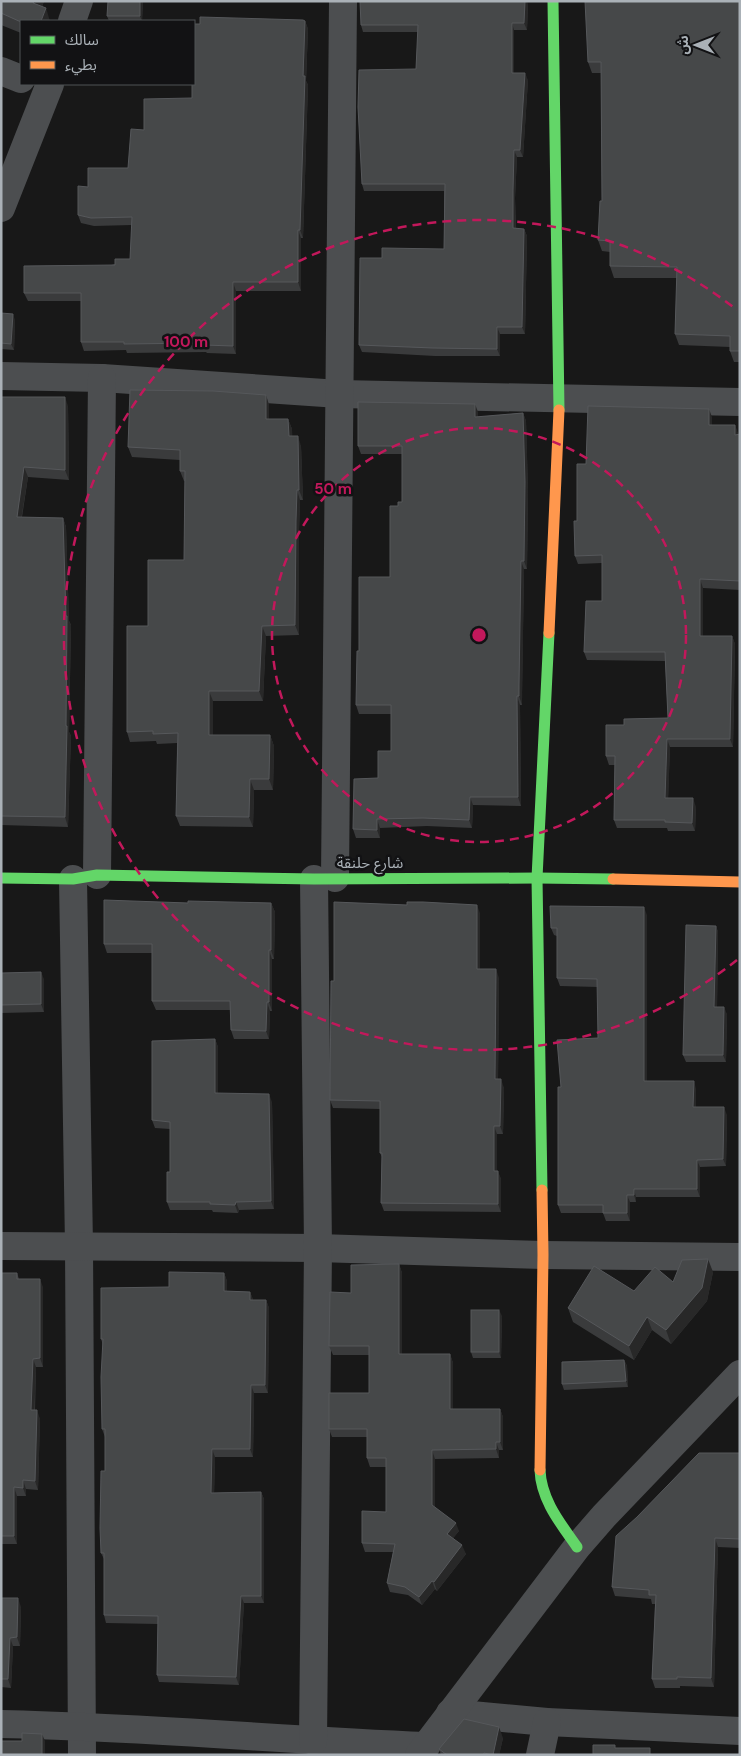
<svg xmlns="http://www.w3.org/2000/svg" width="741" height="1756" font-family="'DM Sans','Noto Sans Arabic',sans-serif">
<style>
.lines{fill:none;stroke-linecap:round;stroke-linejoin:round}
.street{stroke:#4c4e50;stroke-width:28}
.fast{stroke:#63d668;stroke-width:11}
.slow{stroke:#ff974d;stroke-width:11}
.wall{fill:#3a3b3c}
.shaded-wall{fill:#282828}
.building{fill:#464849;stroke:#56585b}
.ring{fill:none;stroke:#c2185b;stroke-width:2.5;stroke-dasharray:9 6}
.labels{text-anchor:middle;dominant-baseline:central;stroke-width:5;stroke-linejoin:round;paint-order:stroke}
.street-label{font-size:15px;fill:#aab1b7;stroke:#121214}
.centre{fill:#c2185b;stroke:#121214;stroke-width:2.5}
.ring-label{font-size:15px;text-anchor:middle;font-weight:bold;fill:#c2185b;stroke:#121214;stroke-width:5;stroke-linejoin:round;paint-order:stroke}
</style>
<rect width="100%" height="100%" fill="#181818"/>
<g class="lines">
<g class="street">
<polyline points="72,21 79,1"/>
<polyline points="1,71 21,79"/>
<polyline points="1,208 50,84"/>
<polyline points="1,376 102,378 339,394 740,402"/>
<polyline points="97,875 102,378"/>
<polyline points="335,878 343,1"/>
<polyline points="73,879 79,1246 82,1755"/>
<polyline points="1,1246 318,1248 543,1255 740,1257"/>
<polyline points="450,1713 547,1722 740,1731"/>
<path d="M1,1724C143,1727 284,1740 426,1746"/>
<polyline points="313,1741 318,1248 314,879"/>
<polyline points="419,1755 577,1547 604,1516 740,1374"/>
<polyline points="540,1755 547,1722"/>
</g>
<g class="fast">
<polyline points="553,1 559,410"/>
<polyline points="1,878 73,879 97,875 314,879 537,878 613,879"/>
<polyline points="542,1190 537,878 549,633"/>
<path d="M540,1470C541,1500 561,1524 577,1547"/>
</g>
<g class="slow">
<polyline points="549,633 559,410"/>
<polyline points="613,879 740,882"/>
<polyline points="540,1470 543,1255 542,1190"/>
</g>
</g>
<g class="wall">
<polygon points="1,1 44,1 42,7 21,21 21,33 1,25"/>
<polygon points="108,1 143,1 142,21 109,21 107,16"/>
<polygon points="740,1 740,362 734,362 730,351 730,347 679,345 675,334 677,278 614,278 610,266 610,252 602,251 598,240 602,201 601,73 592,73 588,62"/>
<polygon points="528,4 527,30 514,30 514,73 528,80 523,157 517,157 515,198 516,228 524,229 527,236 525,334 500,334 500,356 435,356 362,352 359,345 382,258 444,249 444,191 364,191 362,184 416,69 418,32 363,32 361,25"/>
<polygon points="305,21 308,29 306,81 308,85 303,238 301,238 301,291 236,291 236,354 207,353 206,352 127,353 126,350 84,351 81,342 81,301 28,301 24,293 130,259 132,225 94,226 81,223 78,215 88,187 128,168 144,130 192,98 200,24"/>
<polygon points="1,313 15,320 14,350 1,349"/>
<polygon points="266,395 269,405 269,419 288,419 292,429 292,436 301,446 303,500 300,500 299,531 299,635 266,636 263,701 213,701 213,735 270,735 274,746 273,790 254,790 253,827 180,826 176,816 177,743 157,744 156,741 130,742 127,732 148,626 184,560 185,481 184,481 180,471 180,460 132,457 128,447"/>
<polygon points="1,397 68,406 69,480 28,477 22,517 63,518 66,527 69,621 71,625 69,732 71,736 68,827 1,825"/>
<polygon points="478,412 478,417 523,413 526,421 528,491 527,569 524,569 522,693 522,705 520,705 521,806 473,805 472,828 427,826 380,828 380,838 356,838 353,829 391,751 391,714 359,714 356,705 359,651 390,577 398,506 402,502 402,454 361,454 358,446"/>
<polygon points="712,417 712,425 735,425 738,435 740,434 740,590 703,588 703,636 732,636 735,644 733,747 670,747 668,798 696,807 695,831 668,831 667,828 617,828 614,820 615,765 609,765 606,756 624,725 668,718 665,661 587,660 584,652 602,601 602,563 578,564 575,556 577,521 586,464"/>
<polygon points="188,903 271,903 275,912 274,959 272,959 272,1011 270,1011 269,1039 234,1039 231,1030 230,1010 156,1010 152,1001 152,953 107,953 104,944"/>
<polygon points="480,913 480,969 499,978 498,1079 504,1088 503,1134 497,1134 497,1171 501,1179 501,1212 384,1211 381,1203 382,1157 380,1153 380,1109 333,1108 330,1100 334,981"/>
<polygon points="647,915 647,1081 696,1089 696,1107 727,1115 726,1166 700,1167 700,1197 636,1197 636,1202 630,1202 630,1221 606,1221 603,1213 561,1213 558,1205 561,1087 598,1038 598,987 560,986 557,978 557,936 554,935 551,928"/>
<polygon points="716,926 718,932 717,1007 727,1014 726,1062 686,1062 683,1055"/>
<polygon points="1,973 44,979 44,1012 1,1013"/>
<polygon points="215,1039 218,1047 218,1093 272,1102 274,1209 239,1210 238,1213 213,1212 212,1210 170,1210 167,1202 170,1172 170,1129 155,1128 152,1120"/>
<polygon points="399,1264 402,1273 402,1354 450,1354 453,1363 453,1409 500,1409 503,1417 503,1450 499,1450 499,1458 435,1459 435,1508 459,1531 453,1538 466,1554 437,1591 435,1589 422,1605 408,1595 390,1592 387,1583 393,1552 365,1552 362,1543 386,1512 386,1467 370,1467 367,1458 367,1437 332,1437 329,1429 369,1393 369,1355 333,1355 329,1346 351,1293"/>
<polygon points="713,1272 707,1301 671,1344 652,1330 634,1360 573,1322 568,1308 634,1291"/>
<polygon points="1,1273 17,1273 19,1279 43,1287 43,1367 36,1367 35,1410 40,1419 38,1490 26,1489 26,1496 17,1496 17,1544 1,1544"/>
<polygon points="224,1273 227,1281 227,1291 250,1292 253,1300 266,1300 269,1308 268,1393 254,1393 253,1457 215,1457 214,1493 261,1492 264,1499 264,1603 244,1603 239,1685 159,1682 157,1675 158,1624 106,1623 104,1615 104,1559 101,1553 105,1471 105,1437 102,1429 103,1345 101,1339 169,1287"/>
<polygon points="502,1316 501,1358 473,1358 471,1352"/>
<polygon points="624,1360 627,1366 628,1387 564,1390 562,1384"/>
<polygon points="740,1453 740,1548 718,1547 714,1687 680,1686 680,1688 655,1688 652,1679 655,1604 652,1604 651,1599 615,1596 612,1587"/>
<polygon points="1,1598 21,1607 20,1646 13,1646 11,1688 1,1687"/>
<polygon points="503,1738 499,1755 441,1755 439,1749"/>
</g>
<g class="shaded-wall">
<polygon points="34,1 44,1 38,17 33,3"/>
<polygon points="140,1 143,1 142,21 140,16"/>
<polygon points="525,1 527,1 528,4 527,30 524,23"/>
<polygon points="46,8 50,21 41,21"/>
<polygon points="305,21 308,29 306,81 308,85 303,238 300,230"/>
<polygon points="512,23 514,30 514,80 512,73"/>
<polygon points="525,73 528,80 523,157 520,150"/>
<polygon points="514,150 517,157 515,198 516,235 513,228 513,191"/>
<polygon points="524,229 527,236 525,334 522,327"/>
<polygon points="298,230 301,238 301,291 298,282"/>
<polygon points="233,282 236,291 236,354 233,346"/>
<polygon points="13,314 15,320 14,350 11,344"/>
<polygon points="497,327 500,334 500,356 497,349"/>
<polygon points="266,395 269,405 269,430 266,419"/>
<polygon points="65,397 68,406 69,480 65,470"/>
<polygon points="475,404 478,412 478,425 475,417"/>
<polygon points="709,409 712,417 712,434 709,425"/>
<polygon points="523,413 526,421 528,491 527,569 524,561"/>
<polygon points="288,419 292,429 293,447 289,436"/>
<polygon points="735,425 738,433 738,443 735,435"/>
<polygon points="298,436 301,446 303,500 299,490"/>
<polygon points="24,467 28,477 20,526 17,517"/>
<polygon points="297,490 300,500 299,531 299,635 295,625 296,521"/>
<polygon points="63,518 66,527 69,621 71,625 69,732 71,736 68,827 65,817 66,726 66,616"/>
<polygon points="521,561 524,569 522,705 519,696"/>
<polygon points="700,579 703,588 703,644 700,636"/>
<polygon points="262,626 266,636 263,701 259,691"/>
<polygon points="732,636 735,644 733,747 730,739"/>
<polygon points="209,691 213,701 213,745 209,735"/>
<polygon points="517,696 520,705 521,806 518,797"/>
<polygon points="270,735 274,746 273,790 269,779"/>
<polygon points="667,739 670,747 668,806 665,798"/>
<polygon points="250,779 254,790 253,827 249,817"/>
<polygon points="470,797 473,805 472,828 469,820"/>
<polygon points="693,798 696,807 695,831 692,823"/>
<polygon points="377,819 380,828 380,838 377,830"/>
<polygon points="271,903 275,912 274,959 271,950"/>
<polygon points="477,905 480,913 480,978 477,969"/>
<polygon points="644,907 647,915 647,1088 644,1081"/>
<polygon points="716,926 718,932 717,1013 714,1007"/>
<polygon points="269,950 272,959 272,1011 269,1002"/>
<polygon points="496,969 499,978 498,1087 495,1079"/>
<polygon points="41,972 44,979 44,1012 41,1004"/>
<polygon points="267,1002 270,1011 269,1039 266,1031"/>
<polygon points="724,1007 727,1014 726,1062 723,1055"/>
<polygon points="215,1039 218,1047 218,1101 215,1093"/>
<polygon points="501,1079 504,1088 503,1134 500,1126"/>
<polygon points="694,1081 696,1089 696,1115 693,1107"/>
<polygon points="269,1094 272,1102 274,1209 271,1201"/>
<polygon points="724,1107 727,1115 726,1166 723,1159"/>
<polygon points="494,1126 497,1134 497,1179 494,1171"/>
<polygon points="697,1160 700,1167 700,1197 697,1189"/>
<polygon points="498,1171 501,1179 501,1212 498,1204"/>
<polygon points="634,1189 636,1197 636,1202 634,1195"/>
<polygon points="627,1195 630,1202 630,1221 627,1213"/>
<polygon points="236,1202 239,1210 238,1213 235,1205"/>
<polygon points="708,1259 713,1272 707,1301 671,1344 666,1330"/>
<polygon points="399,1264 402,1273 402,1363 399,1354"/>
<polygon points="224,1273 227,1281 227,1299 224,1291"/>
<polygon points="40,1279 43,1287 43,1367 40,1358"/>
<polygon points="250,1292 253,1299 253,1308 250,1300"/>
<polygon points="266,1300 269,1308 268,1393 265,1385"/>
<polygon points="499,1310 502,1316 501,1358 499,1352"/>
<polygon points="647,1317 652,1330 634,1360 629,1346"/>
<polygon points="450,1354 453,1363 453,1417 450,1409"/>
<polygon points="33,1359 36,1367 34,1419 31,1410"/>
<polygon points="624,1360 627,1366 628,1387 626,1381"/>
<polygon points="251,1385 254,1393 253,1457 250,1449"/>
<polygon points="500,1409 503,1417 503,1450 500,1442"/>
<polygon points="37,1410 40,1419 38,1490 35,1481"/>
<polygon points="496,1442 499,1450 499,1458 496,1449"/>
<polygon points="212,1449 215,1457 214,1500 211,1493"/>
<polygon points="432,1450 435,1459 435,1514 432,1505"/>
<polygon points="23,1480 26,1489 26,1496 23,1488"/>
<polygon points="14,1487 17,1496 17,1544 14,1536"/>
<polygon points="261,1492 264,1499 264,1603 261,1596"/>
<polygon points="456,1523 459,1531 450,1542 447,1534"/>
<polygon points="715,1538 718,1547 714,1687 711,1678"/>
<polygon points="462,1545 466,1554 437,1591 434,1582"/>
<polygon points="432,1581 435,1589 422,1605 419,1597"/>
<polygon points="241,1596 244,1603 239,1685 236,1677"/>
<polygon points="18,1598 21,1607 20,1646 17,1637"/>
<polygon points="10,1638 13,1646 11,1688 8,1679"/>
<polygon points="499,1727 503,1738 499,1755 493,1755"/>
<polygon points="42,1734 45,1741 45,1755 42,1755"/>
</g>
<g class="building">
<polygon points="1,1 34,1 33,3 46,8 41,21 21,22 1,13"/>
<polygon points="108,1 140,1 140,16 107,16"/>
<polygon points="360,1 525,1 524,23 512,23 512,73 525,73 520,150 514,150 513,191 513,228 524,229 522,327 497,327 497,349 433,348 359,345 360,258 382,258 382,248 444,249 445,184 362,184 358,107 359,70 416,69 418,25 361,25"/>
<polygon points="585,1 740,1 740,351 730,351 730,336 675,334 677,267 610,266 610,241 598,240 600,201 602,201 601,62 588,62"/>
<polygon points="200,17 303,20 305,21 303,76 305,76 300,230 298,230 298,282 233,282 233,346 204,345 204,343 124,344 124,342 81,342 81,293 24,293 24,266 115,265 115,259 130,259 132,217 91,218 78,215 78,186 88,187 88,168 128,168 131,129 144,130 144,99 192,98 192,84 194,84 194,24 200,24"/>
<polygon points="1,313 13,314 11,344 1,343"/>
<polygon points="130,390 213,391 266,395 266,419 288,419 289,436 298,436 299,490 297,490 296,521 295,625 262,626 259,691 209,691 209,735 270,735 269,779 250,779 249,817 176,816 178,733 153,734 153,731 127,732 127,626 148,626 148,560 184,560 185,471 180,471 180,450 128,447"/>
<polygon points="1,397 65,397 65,470 24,467 17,517 63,518 66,616 67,616 66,726 67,726 65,817 1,816"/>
<polygon points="358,402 475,404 475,417 523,413 525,482 524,561 521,561 519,685 519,696 517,696 518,797 470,797 469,820 423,818 377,819 377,830 353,829 354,779 378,778 378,751 391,751 391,705 356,705 357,651 359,651 359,577 390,577 390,506 398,506 398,502 402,502 402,446 358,446"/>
<polygon points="588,406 709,409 709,425 735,425 735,435 740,434 740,581 700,579 700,636 732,636 730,739 667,739 665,798 693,798 692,823 665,822 665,820 614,820 615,756 606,756 606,725 624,725 624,719 668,718 665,652 584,652 586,601 602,601 602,555 575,556 574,521 577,521 577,464 586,464"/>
<polygon points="104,900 188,903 188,901 271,903 271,950 269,950 269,1002 267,1002 266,1031 231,1030 230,1001 152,1001 152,944 104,944"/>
<polygon points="334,902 407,905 407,902 423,902 477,905 477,969 496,969 495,1079 501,1079 500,1126 494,1126 494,1171 498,1171 498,1204 381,1203 382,1153 380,1153 380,1101 330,1100 331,981 334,981"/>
<polygon points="550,906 644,907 644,1081 694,1081 693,1107 724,1107 723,1159 697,1160 697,1189 634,1189 634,1195 627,1195 627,1213 603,1213 603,1205 558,1205 558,1087 561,1087 557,1040 598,1038 597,979 557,978 557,928 551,928"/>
<polygon points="686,925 716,926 714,1007 724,1007 723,1055 683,1055"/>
<polygon points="41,972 41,1004 1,1005 1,973"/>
<polygon points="215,1039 215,1093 269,1094 271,1201 236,1202 235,1205 210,1204 210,1202 167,1202 167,1172 170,1172 170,1122 152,1120 152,1041"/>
<polygon points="708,1259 702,1288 666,1330 647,1317 629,1346 568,1308 594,1266 634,1291 655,1267 673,1282 682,1260"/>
<polygon points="399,1264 399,1354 450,1354 450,1409 500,1409 500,1442 496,1442 496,1449 432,1450 432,1505 456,1523 447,1534 462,1545 434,1582 432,1581 419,1597 405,1587 387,1583 395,1544 362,1543 362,1511 386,1512 386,1458 367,1458 367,1429 329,1429 329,1393 369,1393 369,1346 329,1346 330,1292 351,1293 351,1265"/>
<polygon points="169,1272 224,1273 224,1291 250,1292 250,1300 266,1300 265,1385 251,1385 250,1449 212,1449 211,1493 261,1492 261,1596 241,1596 236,1677 157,1675 158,1616 104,1615 104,1553 101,1553 100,1528 101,1471 105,1471 105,1429 102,1429 101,1377 103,1339 101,1339 101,1288 169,1287"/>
<polygon points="1,1273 17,1273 17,1279 40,1279 40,1358 33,1359 31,1410 37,1410 35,1481 23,1480 23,1488 14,1487 14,1536 1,1536"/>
<rect x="471" y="1310" width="28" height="42"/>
<polygon points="624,1360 626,1381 562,1384 562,1362"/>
<polygon points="699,1453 740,1453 740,1539 715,1538 711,1678 677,1677 677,1679 652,1679 656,1595 649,1595 649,1590 612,1587 616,1536 637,1517"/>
<polygon points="1,1598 18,1598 17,1637 10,1638 8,1679 1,1679"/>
<polygon points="464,1719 499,1727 493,1755 484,1753 483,1755 447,1755 439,1749"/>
<polygon points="22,1733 42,1734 42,1755 1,1755 1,1741 22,1741"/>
<polygon points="593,1745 615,1745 615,1748 650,1748 650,1755 593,1755"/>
</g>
<g class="ring">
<circle cx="479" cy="635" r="207"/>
<path d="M737 960A415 415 0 1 1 737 310"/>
</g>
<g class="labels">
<g class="street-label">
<text x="370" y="863">شارع حلنقة</text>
</g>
</g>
<circle cx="479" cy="635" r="8" class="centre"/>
<g class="ring-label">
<text x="186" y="347">100 m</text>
<text x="333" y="494">50 m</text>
</g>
<rect width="741" height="1756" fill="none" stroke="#aab1b7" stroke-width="5"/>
<rect x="20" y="20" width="175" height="65" fill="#121214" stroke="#4f5255"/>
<rect x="30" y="36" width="25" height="8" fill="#63d668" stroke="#4f5255"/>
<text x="65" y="45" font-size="15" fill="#aab1b7">سالك</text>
<rect x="30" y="61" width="25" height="8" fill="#ff974d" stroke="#4f5255"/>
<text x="65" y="70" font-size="15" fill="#aab1b7">بطيء</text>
<g transform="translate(696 45) rotate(270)" stroke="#121214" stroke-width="4" paint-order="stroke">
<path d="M0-4L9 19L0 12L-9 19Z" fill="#aab1b7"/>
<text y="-8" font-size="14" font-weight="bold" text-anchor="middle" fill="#aab1b7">ش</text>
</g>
</svg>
